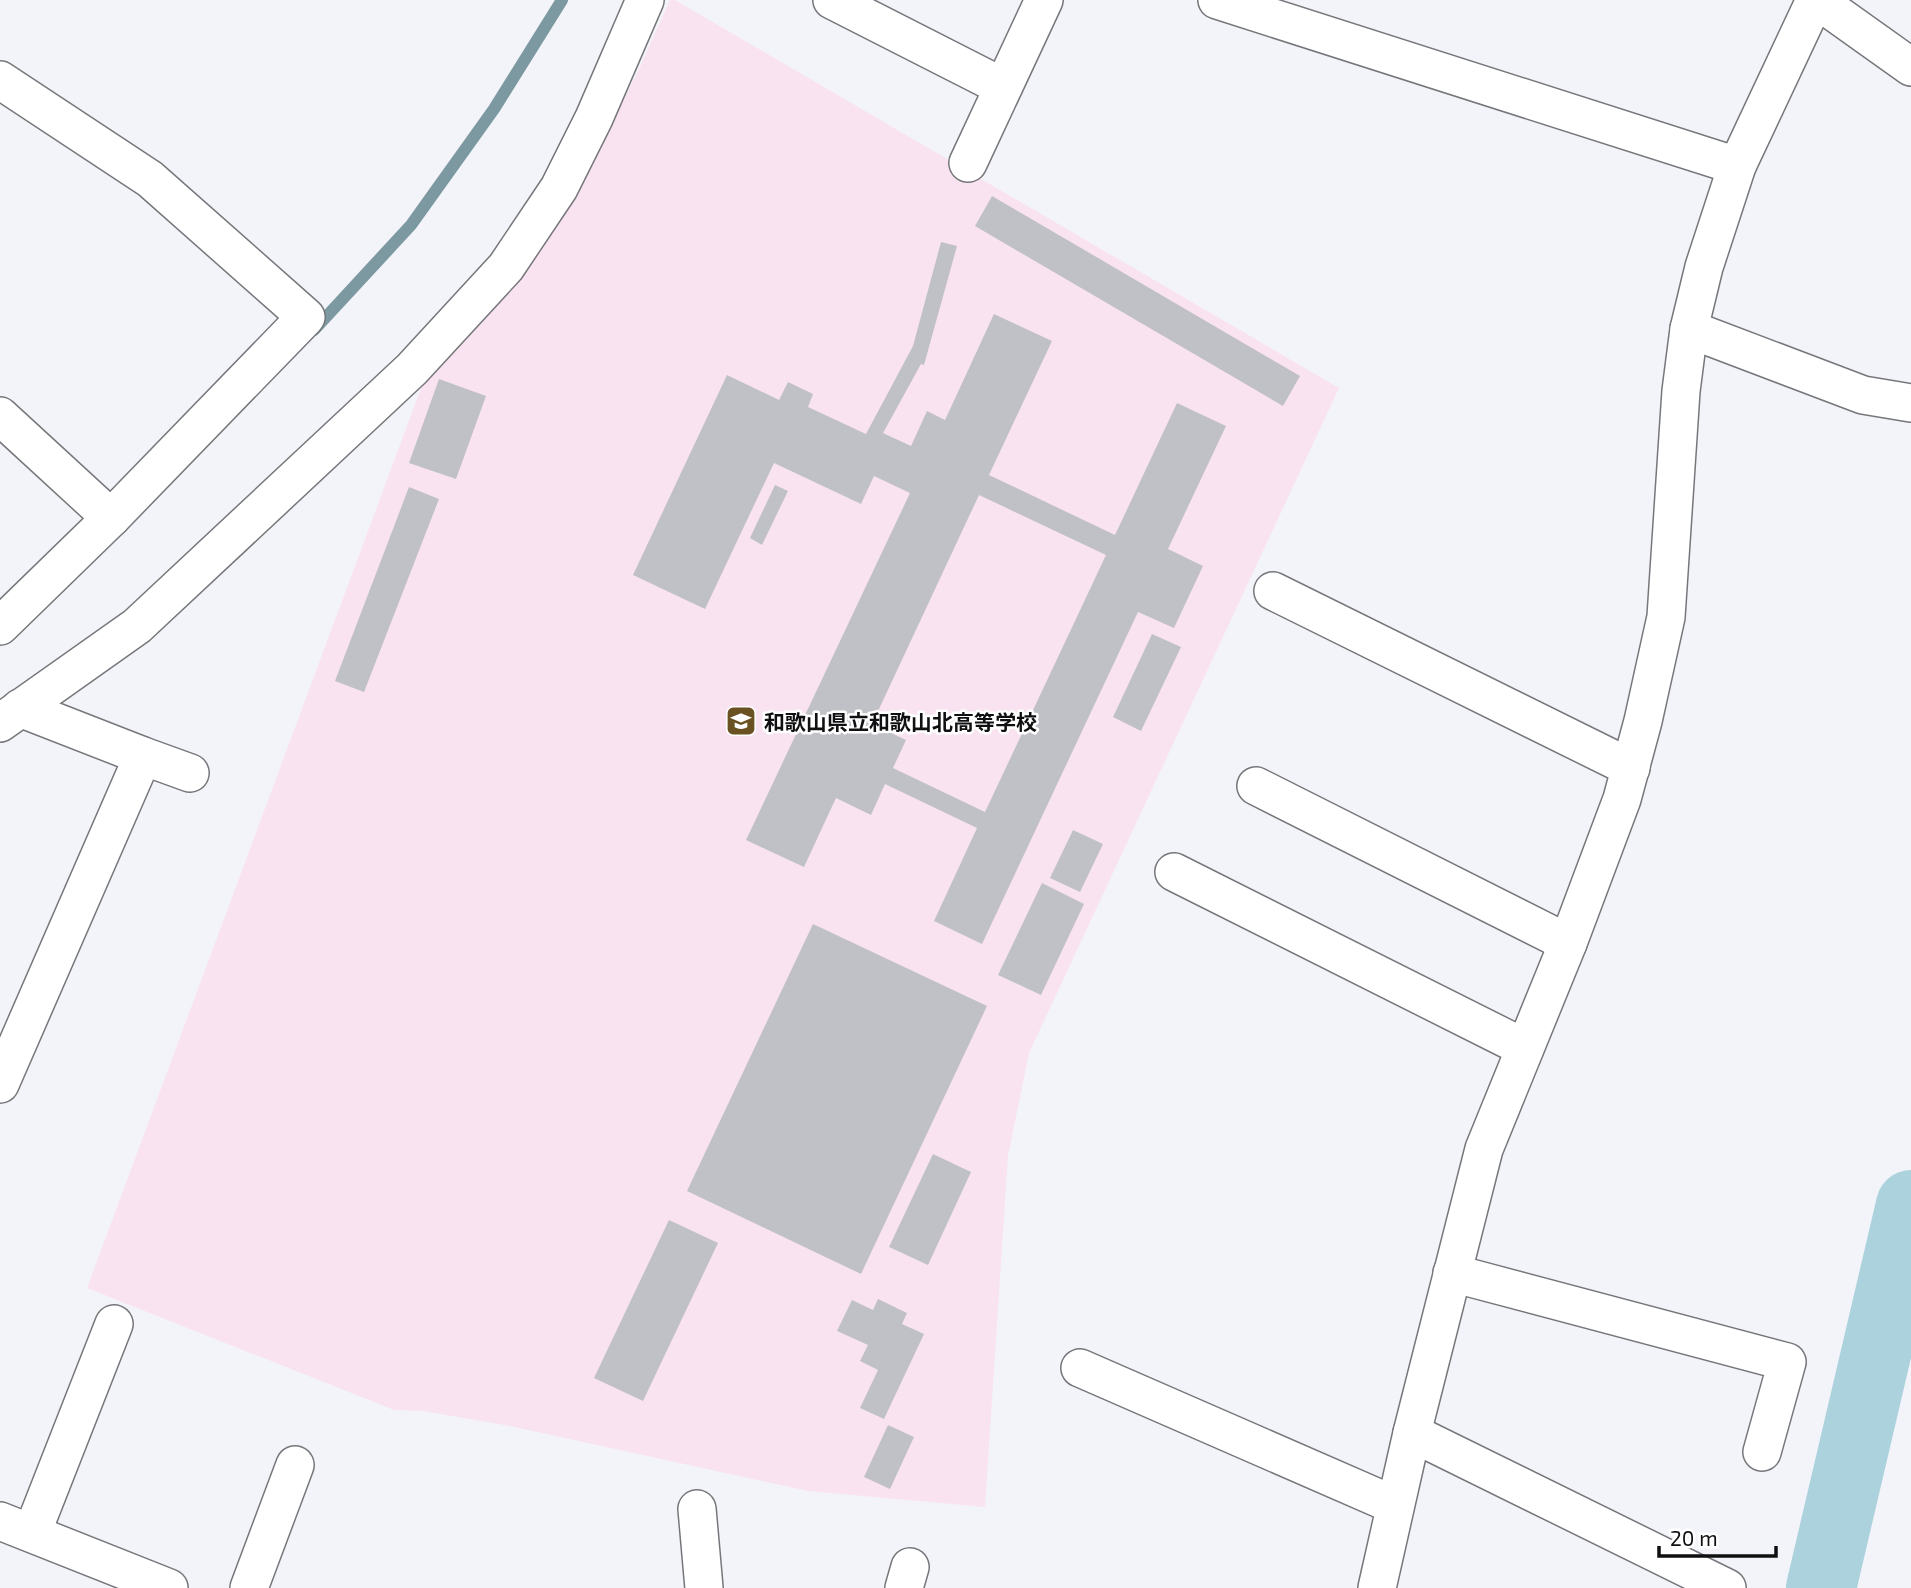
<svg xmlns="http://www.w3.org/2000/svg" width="1911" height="1588" font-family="'Exo 2','Noto Sans JP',sans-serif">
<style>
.education{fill:#f9e3f1}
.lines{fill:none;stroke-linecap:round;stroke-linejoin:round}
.stream{stroke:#7c98a0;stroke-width:12}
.river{stroke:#abd2dd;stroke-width:70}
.building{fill:#c0c1c6;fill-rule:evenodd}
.street-casing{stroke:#76777b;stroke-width:40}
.street{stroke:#fff;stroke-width:37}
.labels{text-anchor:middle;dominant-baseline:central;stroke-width:5;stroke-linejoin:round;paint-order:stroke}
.poi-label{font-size:21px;font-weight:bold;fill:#101012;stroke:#fff;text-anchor:start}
</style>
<rect width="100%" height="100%" fill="#f3f4f9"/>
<polygon class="education" points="670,0 675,0 1339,388 1029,1053 1008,1156 985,1507 808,1491 510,1426 423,1411 394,1410 87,1288 427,372 573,200 640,67"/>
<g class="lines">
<polyline class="stream" points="314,330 411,225 494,109 562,0"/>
<polyline class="river" points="1821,1588 1911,1205"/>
</g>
<g class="building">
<polygon points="992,196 1300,376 1283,406 975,226"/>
<path d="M941,242L957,246L924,365L921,364L883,433L911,446L927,411L945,420L994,314L1052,341L989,475L1115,535L1177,403L1226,426L1168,549L1203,566L1174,628L1138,612L982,944L934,921L977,828L885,784L871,815L836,798L804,867L746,840L910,493L874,476L861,504L774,463L705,609L633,575L727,375L779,400L788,382L813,394L808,407L866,434L913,346ZM979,495L1106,555L985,812L893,768L906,740L872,724Z"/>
<polygon points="439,379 486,396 456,479 409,463"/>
<polygon points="775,485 788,491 762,545 750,538"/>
<polygon points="409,487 439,499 364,692 335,681"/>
<polygon points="1152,634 1181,647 1141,731 1113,717"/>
<polygon points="1073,830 1103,844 1080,892 1050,878"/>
<polygon points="1042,883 1084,904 1041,995 998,975"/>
<polygon points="813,924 987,1006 861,1274 687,1191"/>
<polygon points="933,1154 971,1172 928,1265 889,1247"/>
<polygon points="669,1220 718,1243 643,1401 594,1378"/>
<polygon points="878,1299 907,1313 902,1324 924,1334 884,1419 860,1408 878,1370 860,1361 868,1345 837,1331 852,1300 873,1310"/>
<polygon points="888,1425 914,1437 890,1489 864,1477"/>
</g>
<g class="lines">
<g class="street-casing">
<g id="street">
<polyline points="832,0 1003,87"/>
<polyline points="1217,0 1737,166"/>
<polyline points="1817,0 1911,67"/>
<polyline points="0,80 150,179 306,317 111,518 0,626"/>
<polyline points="968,163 1044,0"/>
<polyline points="1689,329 1863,395 1911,403"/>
<polyline points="0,416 111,518"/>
<polyline points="1273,591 1631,768"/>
<polyline points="0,723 137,626 412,369 506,267 559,188 594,118 645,0"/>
<polyline points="143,756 190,773"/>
<polyline points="1256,786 1568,943"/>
<polyline points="1174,872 1525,1048"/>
<polyline points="0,1084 143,756 20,708"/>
<polyline points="1452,1273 1787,1362 1762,1452"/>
<polyline points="1080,1368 1394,1505"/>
<polyline points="1412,1433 1727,1588"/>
<polyline points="697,1509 704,1588"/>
<polyline points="0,1521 169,1588"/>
<polyline points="32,1533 114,1324"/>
<polyline points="249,1588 295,1465"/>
<polyline points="904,1588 910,1567"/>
<polyline points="1377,1588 1412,1433 1484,1149 1568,943 1622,799 1643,721 1666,617 1681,391 1689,329 1704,267 1737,166 1815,0"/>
</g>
</g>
<use href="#street" class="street"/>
</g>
<defs>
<g id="school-square" transform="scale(1.575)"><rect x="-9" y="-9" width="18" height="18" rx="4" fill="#6a5122" stroke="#fff"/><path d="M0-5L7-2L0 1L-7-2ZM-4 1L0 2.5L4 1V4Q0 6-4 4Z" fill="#fff"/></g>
</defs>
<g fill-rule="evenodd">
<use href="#school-square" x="741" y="721"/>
</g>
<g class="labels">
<g class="poi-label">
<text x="764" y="721">和歌山県立和歌山北高等学校</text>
</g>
</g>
<path d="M1659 1546v10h117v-10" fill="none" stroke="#101012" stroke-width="3.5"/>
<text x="1670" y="1546" font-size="21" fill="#101012" stroke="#ffffff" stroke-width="5" paint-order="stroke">20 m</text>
</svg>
